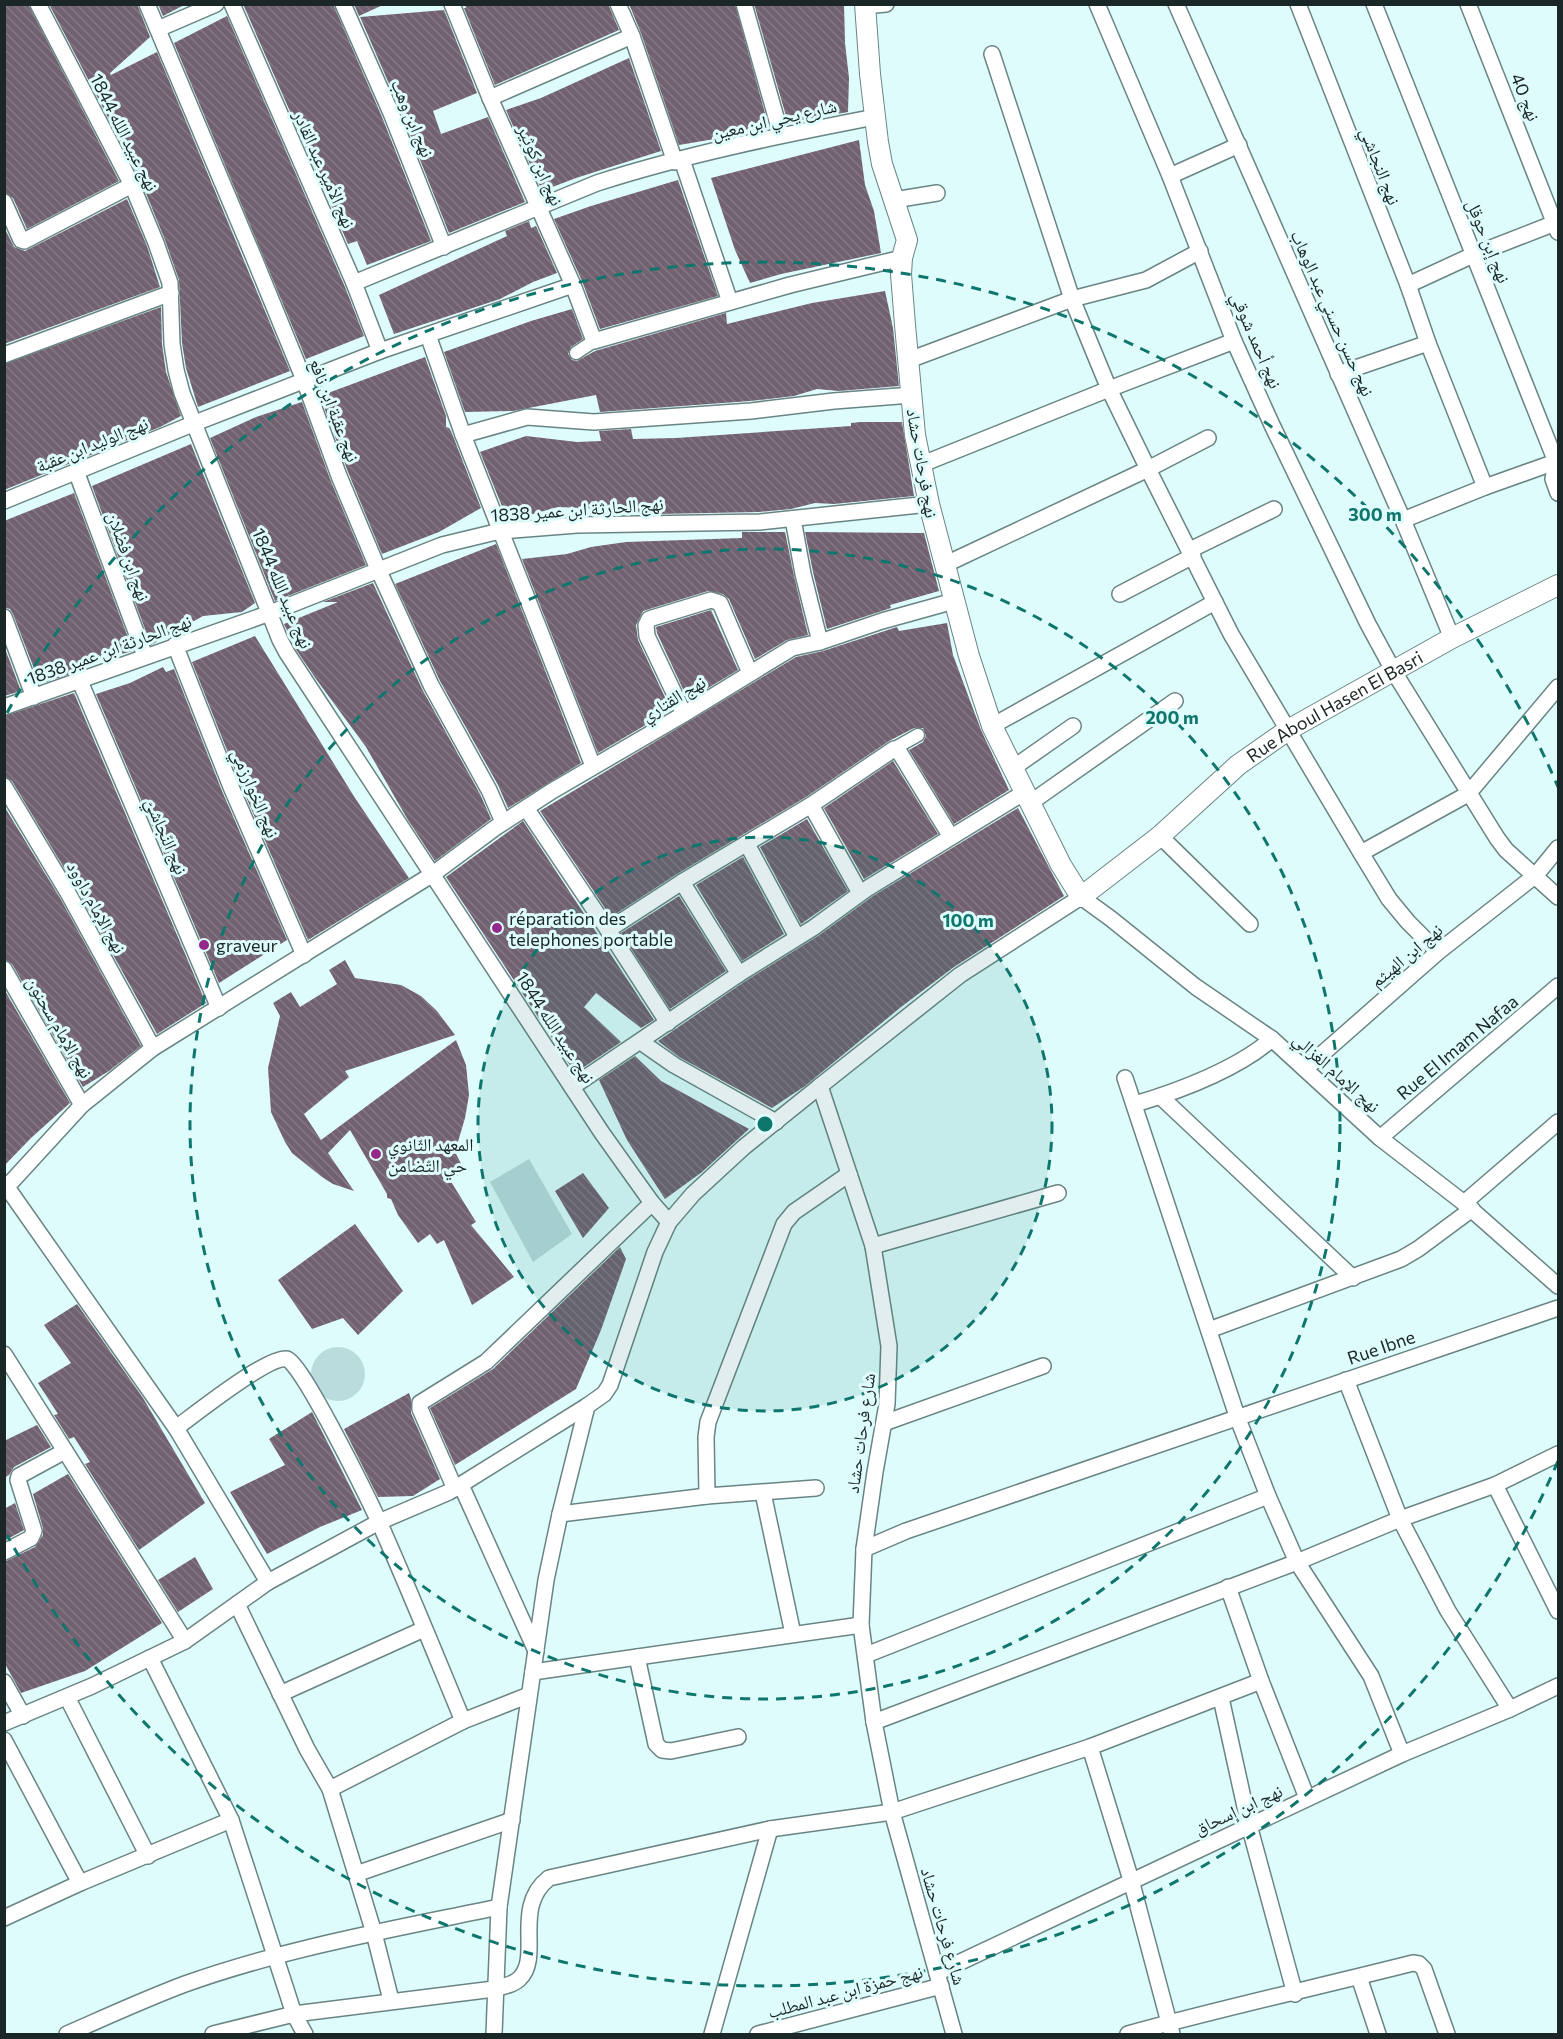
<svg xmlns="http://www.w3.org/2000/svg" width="1563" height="2039" font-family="Commissioner,'Noto Naskh Arabic',sans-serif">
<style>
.green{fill:#b9dcdc}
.building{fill:url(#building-back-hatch)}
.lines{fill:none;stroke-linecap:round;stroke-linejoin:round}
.pedestrian-casing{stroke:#6a8484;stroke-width:15}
.minor-casing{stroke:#6a8484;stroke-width:18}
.tertiary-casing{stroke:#6a8484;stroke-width:22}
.pedestrian{stroke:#fff;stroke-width:12}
.minor{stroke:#fff;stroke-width:15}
.tertiary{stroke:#fff;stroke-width:20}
.ring{fill:none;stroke:#0f766e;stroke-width:3;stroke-dasharray:10 8}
.poi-dot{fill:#93288a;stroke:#dffcfc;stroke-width:2}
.labels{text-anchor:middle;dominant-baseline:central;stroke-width:6;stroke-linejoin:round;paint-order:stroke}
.street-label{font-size:18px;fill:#1b2626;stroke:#dffcfc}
.poi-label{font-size:18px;fill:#1b2626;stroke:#dffcfc;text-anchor:start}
.centre{fill:#0f766e;stroke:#dffcfc;stroke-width:3}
.ring-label{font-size:18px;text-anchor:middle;font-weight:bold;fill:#0f766e;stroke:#dffcfc;stroke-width:6;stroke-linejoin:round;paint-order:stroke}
</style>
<defs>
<pattern id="building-back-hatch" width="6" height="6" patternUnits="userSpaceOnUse" patternTransform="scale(1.5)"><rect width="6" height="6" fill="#726170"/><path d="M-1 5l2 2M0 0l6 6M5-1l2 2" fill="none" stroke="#847884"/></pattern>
</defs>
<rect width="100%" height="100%" fill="#dffcfc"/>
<g class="green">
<polygon points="529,1159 572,1234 533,1262 490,1182"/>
<circle cx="338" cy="1374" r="27"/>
</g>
<g class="building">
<polygon points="4,4 28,4 119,181 27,229 13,198 4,192"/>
<polygon points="49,4 137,4 150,37 110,73 111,75 157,52 290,371 198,407 186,368 182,343 179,280 165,240 141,181"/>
<polygon points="158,4 186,4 163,16"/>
<polygon points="243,4 333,4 382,117 431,241 367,265 357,241 348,244"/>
<polygon points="354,4 385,4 359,16"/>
<polygon points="465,4 608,4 619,30 495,85 464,8 466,8"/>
<polygon points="629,4 735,4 768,124 732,136 679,145 641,33"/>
<polygon points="754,4 844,4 845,43 849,78 848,112 788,123"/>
<polygon points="444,10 477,93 433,111 441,134 488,117 525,202 449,233 400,109 360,17"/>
<polygon points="227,16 345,287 364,336 306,359 174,43"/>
<polygon points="629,58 661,151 576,178 542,191 506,110 541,98"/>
<polygon points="859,140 865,185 874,211 881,253 781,274 750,283 735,250 711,178"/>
<polygon points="678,180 718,296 600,329 582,281 554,219 591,206"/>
<polygon points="127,199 147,246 160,287 4,344 4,227 14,247 25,251"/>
<polygon points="529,221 531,228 536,226 557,273 533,282 500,299 394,334 379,295 507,236 505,231"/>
<polygon points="885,291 893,328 899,386 839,391 817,389 794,396 750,401 600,412 596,395 513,411 465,412 444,352 531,321 572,309 583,339 571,347 568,354 572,360 577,361 595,351 726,313 727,324 812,303"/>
<polygon points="161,307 162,344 166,372 181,416 160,427 4,490 4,364"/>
<polygon points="425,357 446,416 446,427 449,428 451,431 481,508 439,532 382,554 348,472 320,396"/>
<polygon points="302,402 330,479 366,565 275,601 210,438 256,417"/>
<polygon points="861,422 902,422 914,496 834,504 815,503 791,509 759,512 656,514 604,509 558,507 508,521 480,452 526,436 577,442 601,441 599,431 631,429 633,439 676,438 851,426 851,423"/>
<polygon points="191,444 255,603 242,612 203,616 151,645 92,486"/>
<polygon points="74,493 133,651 87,663 70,674 40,684 13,614 10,609 4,607 4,521"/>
<polygon points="742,532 785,532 794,576 808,635 787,640 755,659 729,599 723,594 708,591 643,611 636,625 638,640 671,710 598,753 522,559 567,554 591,547 626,542 742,538"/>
<polygon points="805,532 924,533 939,591 890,605 891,608 827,629 813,572"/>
<polygon points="496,544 581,763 508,808 498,785 440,681 395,584"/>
<polygon points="373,583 422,689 480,794 491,819 435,861 408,820 366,747 316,679 295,648 284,624 338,602 323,602"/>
<polygon points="711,610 738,670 688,700 657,633 656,627"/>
<polygon points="947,623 953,655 981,730 1009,790 954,824 909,750 923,742 926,736 923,728 914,728 889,741 806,797 677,874 611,917 540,811 796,657 823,651 897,627 899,631"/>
<polygon points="255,636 355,798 409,878 308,940 240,783 192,662"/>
<polygon points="4,646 21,691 4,696"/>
<polygon points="163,667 166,672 174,669 222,791 287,940 219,983 96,694 130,683"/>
<polygon points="74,693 206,1003 157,1034 76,888 12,781 4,776 4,716"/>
<polygon points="893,761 938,834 864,879 824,808"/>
<polygon points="4,806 60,898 141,1046 109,1071 83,1087 12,964 4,959"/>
<polygon points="1018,808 1064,896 954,967 901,1007 805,1086 772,1108 679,1057 658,1041 744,982 818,936 873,896"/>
<polygon points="807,819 848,891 801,924 760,847"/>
<polygon points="523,821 654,1020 641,1028 596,993 584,1007 621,1042 575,1073 446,877"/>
<polygon points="743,857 784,934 742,961 696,885"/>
<polygon points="679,896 726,971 670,1009 621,933"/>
<polygon points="345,960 355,978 401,985 421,996 437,1011 455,1035 345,1071 349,1077 304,1114 321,1140 456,1040 466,1065 469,1095 465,1118 455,1152 465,1171 450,1180 476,1222 471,1225 514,1277 472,1305 444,1240 437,1244 430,1234 418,1243 398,1215 391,1199 387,1198 387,1194 350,1130 328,1153 354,1191 333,1184 322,1177 292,1153 285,1142 271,1112 268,1068 280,1016 273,1003 291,992 300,1007 337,984 329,970"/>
<polygon points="4,989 70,1103 31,1138 4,1166"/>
<polygon points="635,1056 661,1081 749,1129 702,1172 665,1199 627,1140 599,1080"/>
<polygon points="583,1173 609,1208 583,1238 555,1191"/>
<polygon points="355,1224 403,1291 358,1335 343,1318 312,1329 278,1280"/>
<polygon points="620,1247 626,1259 601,1330 576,1389 455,1465 430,1408 493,1369"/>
<polygon points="77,1304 143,1398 205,1503 139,1550 85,1464 90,1462 74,1437 69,1439 54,1415 58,1414 38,1383 71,1363 44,1325"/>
<polygon points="409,1393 411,1399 411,1413 440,1479 413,1496 378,1497 344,1429"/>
<polygon points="312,1412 362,1510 320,1527 267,1554 230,1492 285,1465 269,1439"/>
<polygon points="37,1425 51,1447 14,1467 9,1475 4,1478 4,1441"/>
<polygon points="68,1474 162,1623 85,1671 21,1693 4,1662 4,1562 35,1547 43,1535 43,1528 33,1494"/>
<polygon points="15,1503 24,1530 4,1541 4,1509"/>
<polygon points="195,1557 213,1589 178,1612 158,1580"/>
</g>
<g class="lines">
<g class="pedestrian-casing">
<g id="pedestrian">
<polyline points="576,353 594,341"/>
<polyline points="895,748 918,735"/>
</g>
</g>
<g class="minor-casing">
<g id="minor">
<polyline points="38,4 132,185 156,243 170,283 172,344 176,370 182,393 280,640 287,653 602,1133 652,1203 669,1222"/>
<polyline points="147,4 254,258 304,380 339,476 378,569 431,685 489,790 503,822"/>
<polyline points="232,4 354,283 380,351"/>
<polyline points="343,4 391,113 444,247"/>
<polyline points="452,4 490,98 573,285 594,341 790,285 902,258"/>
<polyline points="618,4 632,36 675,162"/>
<polyline points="744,4 781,135"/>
<polyline points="1097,4 1170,176 1234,341 1272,425 1368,624 1394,672 1497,838 1506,850 1558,897"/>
<polyline points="1176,4 1403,520 1452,638"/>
<polyline points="1298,4 1408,285 1428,343"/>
<polyline points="1374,4 1556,462 1553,479 1558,493"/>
<polyline points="1468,4 1558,232"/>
<polyline points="865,6 886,4"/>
<polyline points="158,29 216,4"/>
<polyline points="992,54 1072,299 1109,389 1148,469 1231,634 1361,853 1389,899 1408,922 1438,952"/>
<polyline points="490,98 632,36"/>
<polyline points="682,160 730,302"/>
<polyline points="1170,176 1239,145"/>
<polyline points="894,200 937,193"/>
<polyline points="4,202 21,240 24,241 132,185"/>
<path d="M354,283L597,183C687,154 782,135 875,117"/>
<polyline points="1408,285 1473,255 1555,223"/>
<polyline points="428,335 463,435 593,766"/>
<polyline points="4,355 171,293"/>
<polyline points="909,360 1072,299 1146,280 1200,251"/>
<polyline points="1338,374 1428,343 1485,487 1403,520"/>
<polyline points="463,435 527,417 594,422 751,411 834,401 912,395"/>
<polyline points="920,465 1109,389 1234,341"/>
<polyline points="76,471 145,656"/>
<polyline points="1485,487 1558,461"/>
<polyline points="4,501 195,423 380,351 573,285"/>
<polyline points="793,519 803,574 820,642"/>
<polyline points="1190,550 1274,509"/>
<polyline points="944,565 1148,469 1208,438"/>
<polyline points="1120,594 1193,556"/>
<polyline points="4,617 34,697"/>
<polyline points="175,645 231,787 304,955"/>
<polyline points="79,679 219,1008"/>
<polyline points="4,707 270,613 442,545 500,531 577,525 760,522 929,504"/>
<polyline points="684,714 647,636 646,625 649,619 711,600 720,603 750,673"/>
<polyline points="992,726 1215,602"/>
<polyline points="1013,768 1073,726"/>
<polyline points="4,786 68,893 153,1048"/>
<polyline points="1030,803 1175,701"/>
<polyline points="811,805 860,893"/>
<polyline points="526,808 608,930 668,1023"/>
<polyline points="1160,836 1250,924"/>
<polyline points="747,844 797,937"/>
<polyline points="1361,853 1468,794 1558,687"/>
<polyline points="682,882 739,974"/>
<polyline points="608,930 682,882 811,805 894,749 898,750 951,837"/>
<polyline points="4,969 82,1105"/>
<polyline points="641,1042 674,1065 776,1122"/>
<polyline points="1305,1069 1438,952 1536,875 1558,848"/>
<polyline points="1125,1078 1238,1419 1268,1496 1297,1562 1371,1676 1402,1754"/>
<polyline points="572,1087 739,974 813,928 868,888 1025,792"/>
<polyline points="1161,1097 1353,1278"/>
<path d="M1135,1104C1179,1091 1237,1069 1272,1039"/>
<polyline points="1380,1138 1558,986"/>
<path d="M4,1183L176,1428C194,1415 269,1355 287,1359C302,1363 370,1502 380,1524C409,1589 436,1656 463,1721"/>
<polyline points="4,1190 82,1105 153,1048 433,874 495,828 552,791 684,714 792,648 820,642 882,621 954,601"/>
<polyline points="1464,1203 1558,1122"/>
<polyline points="873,1246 1058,1193"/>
<polyline points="1209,1330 1401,1259 1418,1249 1472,1209"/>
<polyline points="4,1354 185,1641"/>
<polyline points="1346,1380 1400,1519 1448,1611 1510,1709"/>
<polyline points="884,1423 1043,1366"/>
<polyline points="176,1428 268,1582"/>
<polyline points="461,1485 536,1651"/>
<polyline points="1495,1485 1558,1611"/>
<polyline points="455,1489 420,1409 420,1403 486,1362 652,1203"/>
<polyline points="763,1493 793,1634"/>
<polyline points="707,1496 706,1437 708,1422 784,1224 794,1212 849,1174"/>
<polyline points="560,1514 707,1496 816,1488"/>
<polyline points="864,1549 906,1531 1558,1308"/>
<polyline points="4,1552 31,1538 34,1531 18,1480 19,1476 65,1451"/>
<polyline points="1228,1587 1261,1681 1307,1798"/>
<polyline points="237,1604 307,1749 330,1789 374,1933 391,2000"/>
<polyline points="866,1655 1268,1496"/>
<polyline points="637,1657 656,1744 662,1750 671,1751 738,1737"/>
<polyline points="150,1658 231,1820 294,2014 305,2034"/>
<polyline points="533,1672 861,1625"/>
<polyline points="4,1682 23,1716"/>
<polyline points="280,1694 424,1629"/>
<polyline points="67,1697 148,1856"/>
<polyline points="1221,1698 1249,1825 1295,1994"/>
<polyline points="874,1722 1297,1562 1400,1519 1495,1485 1558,1454"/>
<polyline points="4,1723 92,1686 185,1641 268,1582 379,1522 449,1492 587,1406"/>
<polyline points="4,1740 80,1883"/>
<polyline points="1090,1747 1131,1880 1172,2034"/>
<polyline points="330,1789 463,1721 529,1695"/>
<polyline points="356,1874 512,1820"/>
<polyline points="4,1918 80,1883 231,1820"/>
<polyline points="937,1973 1402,1754 1510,1709 1558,1686"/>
<polyline points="1359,1977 1378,2034"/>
<path d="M67,2034C106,2017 145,1999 185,1984C286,1948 394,1929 499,1907"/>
<path d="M213,2034L294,2014L494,1989C503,1986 514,1985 520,1978C542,1956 512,1907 549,1878L770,1829L892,1812L1090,1747L1261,1681"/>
<polyline points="494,2034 499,1907 546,1580 560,1514 587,1406 604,1394 610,1385 655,1252 669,1222 693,1194 744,1147 820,1086"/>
<polyline points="712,2034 770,1829"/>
<polyline points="758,2034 941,1986"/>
<polyline points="954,2034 892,1812 874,1722 861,1625 864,1549 875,1472 887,1404 889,1346 873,1246 820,1086 960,975 1081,897 1110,918 1196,987 1272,1039 1380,1138 1464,1203 1558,1286"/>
<path d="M1128,2034C1222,2008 1318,1987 1413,1963L1419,1964L1424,1969L1447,2034"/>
</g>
</g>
<g class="tertiary-casing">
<g id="tertiary">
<path id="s1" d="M865,4L870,74L878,142L882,164L907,240L902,258L901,274L905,325L915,435L929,504L969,656L992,726L1061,865L1081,897L1160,836L1238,765L1288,730L1452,638L1558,585"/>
</g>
</g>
<use href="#pedestrian" class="pedestrian"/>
<use href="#minor" class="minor"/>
<use href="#tertiary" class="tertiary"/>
</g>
<circle cx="765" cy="1124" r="287" fill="#0f766e" fill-opacity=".12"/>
<g class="ring">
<circle cx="765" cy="1124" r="287"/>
<circle cx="765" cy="1124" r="575"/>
<path d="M1558 1461A862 862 0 0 1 7 1535M7 713A862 862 0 0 1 1558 787"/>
</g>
<g class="poi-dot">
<circle cx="497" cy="928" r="6"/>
<circle cx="204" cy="945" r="6"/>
<circle cx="376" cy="1154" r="6"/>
</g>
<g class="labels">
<g class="street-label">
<text transform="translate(1526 97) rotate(68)">نهج 40</text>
<text transform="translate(413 118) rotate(67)">نهج ابن وهب</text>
<text transform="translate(774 119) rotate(-13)">شارع يحي ابن معين</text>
<text transform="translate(125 132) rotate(63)">نهج عبيد اللله 1844</text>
<text transform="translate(541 165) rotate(66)">نهج ابن كوثير</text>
<text transform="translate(1381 166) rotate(69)">نهج النجاشي</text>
<text transform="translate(325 169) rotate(66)">نهج الأمير عبد القادر</text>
<text transform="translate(1489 241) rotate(68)">نهج إبن حوقل</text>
<text transform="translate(1333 313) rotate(66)">نهج حسن حسني عبد الوهاب</text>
<text transform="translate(1257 340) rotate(67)">نهج أحمد شوقي</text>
<text transform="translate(335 410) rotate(69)">نهج عقبة ابن نافع</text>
<text transform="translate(92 444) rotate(-22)">نهج الوليد ابن عقبة</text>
<text transform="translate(923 463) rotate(80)">نهج فرحات حشاد</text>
<text transform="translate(577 509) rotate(-4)">نهج الحارثة ابن عمير 1838</text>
<text transform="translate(129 556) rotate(70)">نهج ابن فضلان</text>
<text transform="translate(283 588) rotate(67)">نهج عبيد اللله 1844</text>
<text transform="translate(109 649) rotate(-20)">نهج الحارثة ابن عمير 1838</text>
<text transform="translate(673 698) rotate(-31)">نهج القتاري</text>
<text stroke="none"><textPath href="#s1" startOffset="1250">Rue Aboul Hasen El Basri</textPath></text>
<text transform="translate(256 793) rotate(67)">نهج الخوارزمي</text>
<text transform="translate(167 836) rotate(67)">نهج النّجاشيّ</text>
<text transform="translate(97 907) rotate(61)">نهج الإمام داوود</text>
<text transform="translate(1406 955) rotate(-40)">نهج ابن الهيثم</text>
<text transform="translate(60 1027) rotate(60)">نهج الإمام سحنون</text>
<text transform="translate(556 1027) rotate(57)">نهج عبيد اللله 1844</text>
<text transform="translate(1457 1047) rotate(-40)">Rue El Imam Nafaa</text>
<text transform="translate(1337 1072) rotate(42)">نهج الإمام الغزالي</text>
<text transform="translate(1381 1347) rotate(-19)">Rue Ibne</text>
<text transform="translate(860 1433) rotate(-82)">شارع فرحات حشاد</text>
<text transform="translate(1238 1809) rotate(-25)">نهج ابن إسحاق</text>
<text transform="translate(944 1926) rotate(74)">شارع فرحات حشاد</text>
<text transform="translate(845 1991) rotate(-15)">نهج حمزة ابن عبد المطلب</text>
</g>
<g class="poi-label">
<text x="509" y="918">réparation des<tspan x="509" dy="21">telephones portable</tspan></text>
<text x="216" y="945">graveur</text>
<text x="388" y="1144">المعهد الثّانوي<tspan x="388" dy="21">حي التّضامن</tspan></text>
</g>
</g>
<circle cx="765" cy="1124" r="9" class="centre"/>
<g class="ring-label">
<text x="1375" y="521">300 m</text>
<text x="1172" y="724">200 m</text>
<text x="968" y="927">100 m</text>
</g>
<rect width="1563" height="2039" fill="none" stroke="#1b2626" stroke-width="12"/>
</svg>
